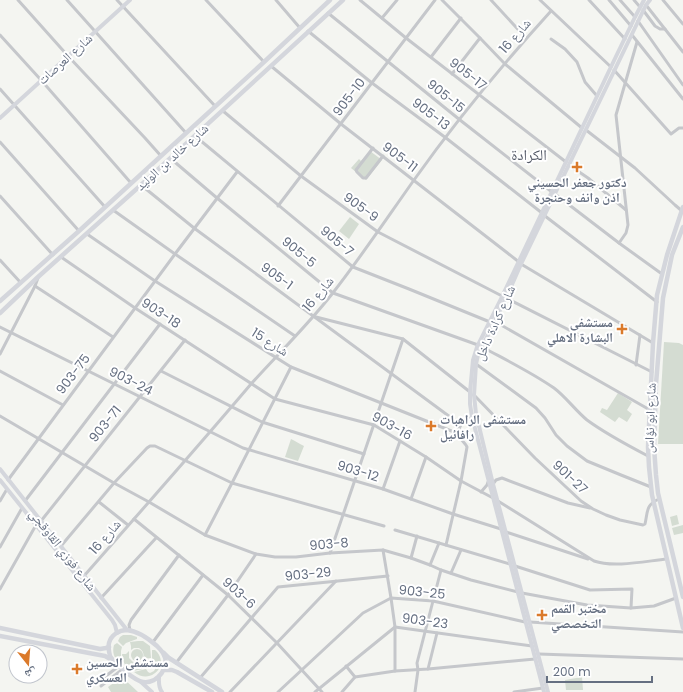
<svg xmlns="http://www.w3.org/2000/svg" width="683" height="692" font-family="Poppins,'Noto Naskh Arabic',sans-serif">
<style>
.green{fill:#d4dcd2}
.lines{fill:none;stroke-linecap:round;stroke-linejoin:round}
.street{stroke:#c5c7cb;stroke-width:3}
.secondary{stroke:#d4d6dc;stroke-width:4}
.primary{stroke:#d4d6dc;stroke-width:4.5}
.poi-dot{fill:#db7a2b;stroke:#fff;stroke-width:1.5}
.labels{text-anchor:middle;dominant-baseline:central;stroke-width:4;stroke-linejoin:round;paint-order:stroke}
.street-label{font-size:13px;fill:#656f81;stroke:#fff}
.poi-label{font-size:13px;font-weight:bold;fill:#656f81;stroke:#fff;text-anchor:start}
.quarter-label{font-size:15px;fill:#535967;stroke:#fff}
</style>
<rect width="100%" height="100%" fill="#f4f5f1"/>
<g class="green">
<polygon points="370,151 382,160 366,180 351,168 359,159 361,161"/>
<polygon points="350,217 359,224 349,239 339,231"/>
<polygon points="664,342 679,343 683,345 683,444 658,444"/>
<polygon points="618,393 632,402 627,410 632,414 627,422 619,417 615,422 600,412 602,408 607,410"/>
<path d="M291,439C296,441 299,444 304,446L298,461L285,457Z"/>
<polygon points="677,515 679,524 672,526 670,517"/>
<polygon points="683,525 683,533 674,535 672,528"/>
<polygon points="123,635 131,635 137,637 137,639 126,643 123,646 118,641 120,637"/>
<path d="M138,641H143L150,646L151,658L143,659C144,655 144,651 139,648H134L131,650V646L130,642Z"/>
<path d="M117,643L122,647L121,651V661L119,662C114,658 112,652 114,645Z"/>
<circle cx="137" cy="655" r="6"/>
<path d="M152,650H155C171,664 151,686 134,672L146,669L148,672L150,673L154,671L157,666L156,662L152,661Z"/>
<path d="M129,651V658L133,662L138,663L143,661V669L133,671C125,667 123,663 122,654H126Z"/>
<polygon points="122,677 138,692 111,692 108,687"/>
<polygon points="582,677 583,690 566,690 565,680"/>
</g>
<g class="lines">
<g class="street">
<polyline points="18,0 68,56 145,138 161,156"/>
<polyline points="67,0 186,133"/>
<polyline points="117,0 215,106"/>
<polyline points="206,0 264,62"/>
<polyline points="276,0 300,28"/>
<polyline points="360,0 406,38 566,162"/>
<polyline points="442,0 480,38 505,64 582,128"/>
<polyline points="491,0 526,38"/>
<polyline points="540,0 611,67"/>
<polyline points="589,0 625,39"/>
<polyline points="609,0 631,26"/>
<polyline points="620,0 635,17"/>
<polyline points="634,0 640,7"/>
<polyline points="663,0 683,24"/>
<polyline points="646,5 683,52"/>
<polyline points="643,10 655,26 660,29 665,29"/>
<polyline points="328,13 460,120 552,192"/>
<polyline points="382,18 397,0"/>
<polyline points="638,21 683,85"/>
<polyline points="308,31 372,83 446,138 542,213"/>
<polyline points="0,35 41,80 131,183"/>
<polyline points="632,35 683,99"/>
<polyline points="551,39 565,49 577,62 585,82 597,96"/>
<polyline points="431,57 461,18"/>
<polyline points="271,66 341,124 519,262"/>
<polyline points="614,70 671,134 679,128 683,128"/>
<polyline points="452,74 480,38"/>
<polyline points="0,89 105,207"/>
<polyline points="223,111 301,176 378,232 502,296"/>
<polyline points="586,130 635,168 675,205 682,211"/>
<polyline points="195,136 353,267 409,289 490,322"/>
<polyline points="0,142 79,231"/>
<polyline points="373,148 356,170 357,172 363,178 366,178 383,156"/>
<polyline points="170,158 217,198 333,293 478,345"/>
<polyline points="569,165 588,178 626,210"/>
<polyline points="141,185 194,228 461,425"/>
<polyline points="555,194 619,243 662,274"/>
<polyline points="0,196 53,255"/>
<polyline points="278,206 435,0"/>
<polyline points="113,210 175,254 295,336"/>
<polyline points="545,216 657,302"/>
<polyline points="87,234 155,281 291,367 459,434"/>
<polyline points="619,243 626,233 628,225 616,115 637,42"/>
<polyline points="61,257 135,308 275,399 374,425 426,457 461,481 493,498"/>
<polyline points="0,260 21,283"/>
<polyline points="521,264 653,343"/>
<polyline points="35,286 113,337"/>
<polyline points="506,298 652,372"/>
<polyline points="316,317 403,339 470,392"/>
<polyline points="494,321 650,410"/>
<polyline points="0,327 243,448 383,489 453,514 501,529"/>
<path d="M482,347C506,360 531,372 554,388C566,397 575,410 587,420C606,434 627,445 648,456"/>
<polyline points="0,354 35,286 38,278"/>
<polyline points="476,364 536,408 545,418 556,435 567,446 587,461 621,475 651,487"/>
<polyline points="636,365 640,335"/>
<polyline points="0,371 63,405"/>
<polyline points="161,371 262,422 364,454"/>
<path d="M474,395L535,458L581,501L593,509L606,515L620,520L643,525L645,524C648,510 646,505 659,499"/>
<polyline points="0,416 114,483 149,502 205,535 256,554 275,557 296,557 330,553 383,550 411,558 430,565 441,570 471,580 518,592"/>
<polyline points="8,480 175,254 237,172"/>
<polyline points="493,484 496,480 502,478 568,503 590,508"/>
<polyline points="383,489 400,441"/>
<polyline points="481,492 487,485 488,482"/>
<polyline points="411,499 426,457"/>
<polyline points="0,501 7,489"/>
<polyline points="25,501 160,324"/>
<path d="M498,501L594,561C614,568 646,561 667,559"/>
<polyline points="99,502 128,525"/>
<polyline points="134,519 228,595 277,643 322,692"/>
<polyline points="41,521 185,340"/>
<polyline points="395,530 510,564"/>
<polyline points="506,532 588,559"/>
<polyline points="205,535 232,483 291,367"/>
<path d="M446,545L461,481L467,447C466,444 463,442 461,439C455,429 462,420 472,417"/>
<polyline points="61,546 114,483 147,448 150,446 155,446 232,483 384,526"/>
<polyline points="0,547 22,508"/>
<polyline points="383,550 391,598 395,627 395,671"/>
<polyline points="330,553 403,339"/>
<polyline points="411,558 417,536"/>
<polyline points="430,565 439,543"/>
<polyline points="515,566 590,590 632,589 631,608"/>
<polyline points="451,573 461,550"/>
<path d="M84,576C140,512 196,449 251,384C278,354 307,326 332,294C361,257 387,218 414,180C456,121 502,65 551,11"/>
<polyline points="0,589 36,525"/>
<polyline points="522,593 587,605 631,608 654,606 676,598"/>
<polyline points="101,598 156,538"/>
<polyline points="530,622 683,632"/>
<polyline points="130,630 129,625 131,620 179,555"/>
<polyline points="153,642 203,575"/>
<polyline points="539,654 683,659"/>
<polyline points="176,663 228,595 256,554"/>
<polyline points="346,666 355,677"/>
<polyline points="428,669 437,633"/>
<polyline points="200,678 278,587 388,576"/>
<polyline points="98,682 119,666"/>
<polyline points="101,686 123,669"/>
<polyline points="230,692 336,581"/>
<polyline points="278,692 363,613 391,598 433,601 525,622"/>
<polyline points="315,692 395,627 532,646"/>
<polyline points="342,692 355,677 395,671 428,669 535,659"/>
<polyline points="415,692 418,670 417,663 441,570"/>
<polyline points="514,692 543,688"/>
</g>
<g class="secondary">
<polyline points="0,118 130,0"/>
<polyline points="0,469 127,630"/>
<polyline points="0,480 112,620 115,625 117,633"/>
<path d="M159,676C159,682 158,687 162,692"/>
<polyline points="141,682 152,692"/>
<polyline points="544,692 472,417 470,404 470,392 473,360 477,347 501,299 609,71 635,17 644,0"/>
<polyline points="548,692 493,484 476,414 474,395 476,364 478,355 482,347 506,298 521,264 646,5 650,0"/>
</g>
<g class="primary">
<polyline points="683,207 667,255 657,295 653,343 648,447 649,467 652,495 683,628"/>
<polyline points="683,227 672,255 663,298 656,384 654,447 656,475 658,493 683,597"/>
<polyline points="0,301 79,231 161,156 264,62 330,0"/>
<polyline points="0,313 38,277 141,185 343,0"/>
<polyline points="0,628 100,649 106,648 109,647"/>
<path d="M127,630C138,631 149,639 157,646C159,648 161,650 163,653C171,666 158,684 143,682C135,681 114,663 110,656C109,652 108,647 109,643C111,635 119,630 127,630Z"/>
<polyline points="0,636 89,653 105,656 112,660"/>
<polyline points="164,653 169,658 222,692"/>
<polyline points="164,670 172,670 177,672 212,692"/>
</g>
</g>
<g class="poi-dot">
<path d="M575 161h4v4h4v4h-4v4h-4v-4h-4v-4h4z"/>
<path d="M620 323h4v4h4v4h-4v4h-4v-4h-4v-4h4z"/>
<path d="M429 420h4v4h4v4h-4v4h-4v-4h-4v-4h4z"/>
<path d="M540 609h4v4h4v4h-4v4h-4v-4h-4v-4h4z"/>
<path d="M75 663h4v4h4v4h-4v4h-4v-4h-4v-4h4z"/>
</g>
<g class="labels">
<g class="street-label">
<text transform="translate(515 36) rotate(-49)">شارع 16</text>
<text transform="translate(65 59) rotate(-42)">شارع العرصات</text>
<text transform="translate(468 74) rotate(38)">905-17</text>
<text transform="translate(446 96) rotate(39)">905-15</text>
<text transform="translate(349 97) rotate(-53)">905-10</text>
<text transform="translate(431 114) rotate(37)">905-13</text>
<text transform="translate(172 157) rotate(-42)">شارع خالد بن الوليد</text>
<text transform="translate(400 157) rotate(37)">905-11</text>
<text transform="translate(361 207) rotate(36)">905-9</text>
<text transform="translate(337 241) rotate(40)">905-7</text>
<text transform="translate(299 252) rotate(39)">905-5</text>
<text transform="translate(277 276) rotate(36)">905-1</text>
<text transform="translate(318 294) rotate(-51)">شارع 16</text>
<text transform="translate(161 313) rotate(33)">903-18</text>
<text transform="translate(495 323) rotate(-66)">شارع كرادة داخل</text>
<text transform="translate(270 342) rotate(32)">شارع 15</text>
<text transform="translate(73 374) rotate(-53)">903-75</text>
<text transform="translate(131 381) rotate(27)">903-24</text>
<text transform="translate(650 418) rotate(-88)">شارع ابو نؤاس</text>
<text transform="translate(105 424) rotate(-51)">903-71</text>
<text transform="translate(392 426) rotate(29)">903-16</text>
<text transform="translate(358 471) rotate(17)">903-12</text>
<text transform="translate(570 477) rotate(43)">901-27</text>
<text transform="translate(105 537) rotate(-49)">شارع 16</text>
<text transform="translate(329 544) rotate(-5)">903-8</text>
<text transform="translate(63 550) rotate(52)">شارع فوزي القاوقجي</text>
<text transform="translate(308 574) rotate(-6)">903-29</text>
<text transform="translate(422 592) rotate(6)">903-25</text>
<text transform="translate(239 593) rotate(42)">903-6</text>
<text transform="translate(425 621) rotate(8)">903-23</text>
</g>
<g class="poi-label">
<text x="577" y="182" text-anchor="middle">دكتور جعفر الحسيني<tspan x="577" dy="15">اذن وانف وحنجرة</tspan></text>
<text x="613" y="322" text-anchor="end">مستشفى<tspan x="613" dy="15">البشارة الاهلي</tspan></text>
<text x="440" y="419">مستشفى الراهبات<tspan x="440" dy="15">رافائيل</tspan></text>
<text x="551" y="608">مختبر القمم<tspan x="551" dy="15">التخصصي</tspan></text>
<text x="86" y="662">مستشفى الحسين<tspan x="86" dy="15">العسكري</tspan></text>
</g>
<g class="quarter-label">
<text x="529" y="154">الكرادة</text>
</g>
</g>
<g transform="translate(28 664) rotate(163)"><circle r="19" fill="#ffffff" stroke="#c1c5cd"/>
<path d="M0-3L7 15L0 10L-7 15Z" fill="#db7a2b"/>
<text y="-6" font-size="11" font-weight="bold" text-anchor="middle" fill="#656f81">ش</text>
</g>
<path d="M547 676v6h105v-6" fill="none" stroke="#656f81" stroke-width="2"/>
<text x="553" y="676" font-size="12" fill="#656f81" stroke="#ffffff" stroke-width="3" paint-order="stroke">200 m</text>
</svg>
